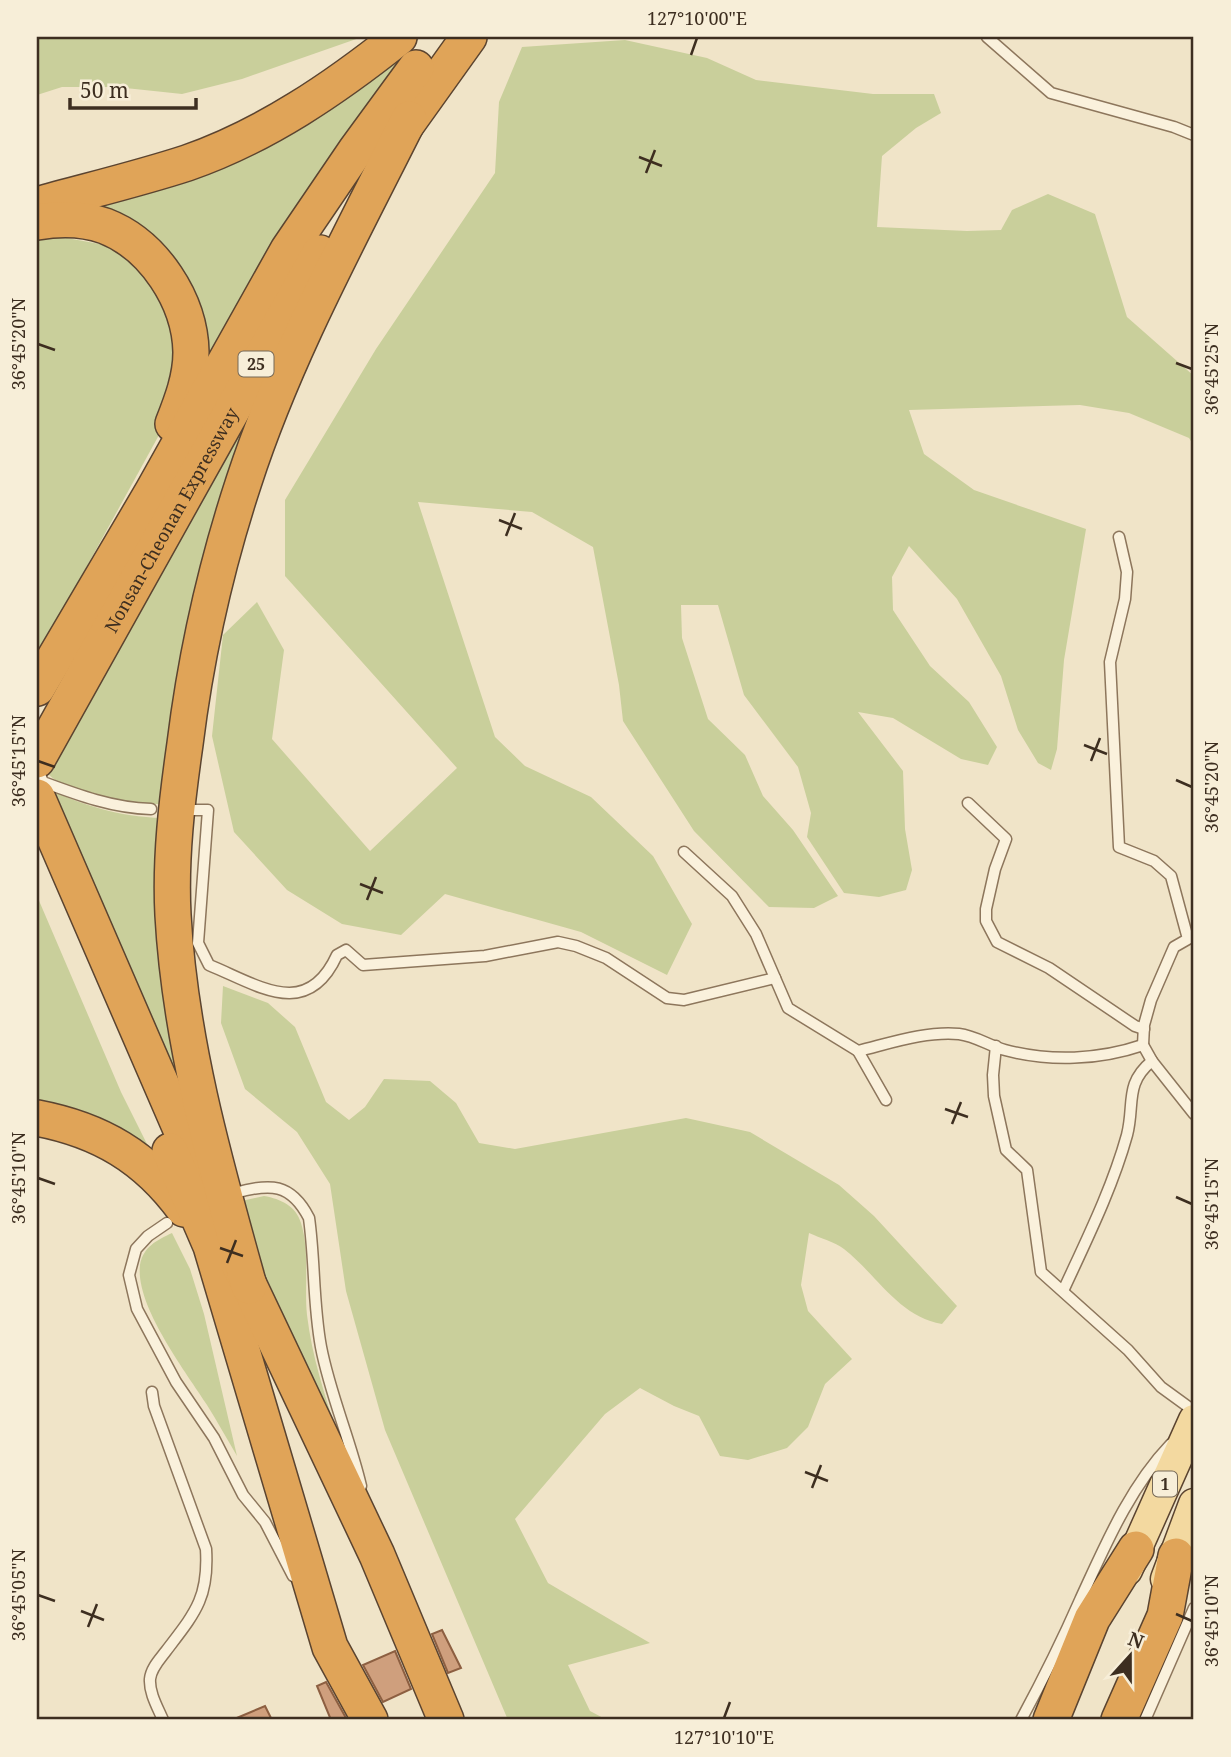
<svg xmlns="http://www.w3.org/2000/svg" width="1231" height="1757" font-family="'Noto Serif',serif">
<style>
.green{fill:#c9cf9b}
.building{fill:#cf9f7d;stroke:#8d5f41;stroke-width:2}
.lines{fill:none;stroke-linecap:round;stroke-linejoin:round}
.lane-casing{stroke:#8d765c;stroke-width:13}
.primary-casing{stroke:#5b4430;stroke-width:33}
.highway-casing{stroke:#5b4430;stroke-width:38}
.lane{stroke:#faf1dc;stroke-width:10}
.primary{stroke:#f3d9a0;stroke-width:30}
.highway{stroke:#e0a458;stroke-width:35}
.ticks{fill:none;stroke:#3d2e20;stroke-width:2.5}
.labels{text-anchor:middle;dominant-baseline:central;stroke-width:5;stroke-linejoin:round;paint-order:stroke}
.shield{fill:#f7eed8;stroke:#756857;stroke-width:2}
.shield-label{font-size:16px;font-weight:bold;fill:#3d2e20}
.street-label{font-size:18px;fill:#3d2e20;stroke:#f7eed8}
.neatline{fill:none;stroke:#3d2e20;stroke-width:2.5}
.ticks-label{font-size:18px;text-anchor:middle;fill:#3d2e20}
</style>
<rect width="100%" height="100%" fill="#f0e4c8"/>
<g class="green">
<polygon points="37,37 362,37 242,79 182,94 116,87 62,87 37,95"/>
<polygon points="420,37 308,199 200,376 201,328 78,209 394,58"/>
<polygon points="625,40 707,58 756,80 873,94 934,94 941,113 916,128 882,156 877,227 967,231 1001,230 1012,210 1048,194 1095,214 1127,317 1194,376 1194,446 1189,438 1129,413 1080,405 909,410 924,454 974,490 1086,529 1064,660 1057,749 1051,770 1038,763 1018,730 1001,676 957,599 909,546 892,577 893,610 930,666 969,702 997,747 988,765 961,759 893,718 858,712 903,771 905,829 912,870 906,890 879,897 844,893 807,837 811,813 798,767 744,695 718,605 681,605 682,638 708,719 745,755 763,796 793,830 838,896 814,908 769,907 694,831 623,721 619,685 593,547 532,512 418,502 495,737 525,766 591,797 653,856 692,924 667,975 581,932 445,894 401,935 342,924 287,890 234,832 212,736 223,635 257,602 284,650 272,739 370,851 457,768 285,576 285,500 376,349 495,173 499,102 522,47"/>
<polygon points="56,236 105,245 127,257 170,306 177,386 159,435 37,657 37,237"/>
<path d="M275,364L184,646L170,719L159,804C126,804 72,797 48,774Z"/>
<path d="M43,786C80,805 120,817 162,818L181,1086Z"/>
<polygon points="37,896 121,1092 162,1174 37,1112"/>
<path d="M223,986L268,1003L295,1027L326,1102L349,1120L365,1107L384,1079L430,1081L456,1103L479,1143L515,1149L686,1118L750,1132L839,1185L874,1216L957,1306L942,1324C899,1317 876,1274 844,1249C835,1242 820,1238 809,1233L801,1285L808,1311L852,1359L825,1384L808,1427L787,1448L748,1460L720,1456L699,1416L674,1406L640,1388L605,1414L515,1519L548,1583L650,1643L568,1665L590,1711L607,1720H508L385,1430L346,1291L330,1184L297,1132L245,1089L221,1023Z"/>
<path d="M264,1196C281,1199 296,1206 301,1223C310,1252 304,1286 307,1315C312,1357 325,1396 338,1436L295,1365L237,1202Z"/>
<path d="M172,1233L190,1269L204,1314L237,1456C227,1439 217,1421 207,1405C186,1372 135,1306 140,1265C143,1247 157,1240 172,1233Z"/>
</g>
<g class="building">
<polygon points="442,1630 461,1668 448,1673 432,1634"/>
<polygon points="395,1651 411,1689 383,1702 363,1665"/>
<polygon points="326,1682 346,1718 331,1720 317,1686"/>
<polygon points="265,1706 272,1720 232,1720"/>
</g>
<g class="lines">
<g class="lane-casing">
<g id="lane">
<polyline points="987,37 1051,93 1174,127 1194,135"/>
<polyline points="1119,537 1127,572 1125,599 1110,662 1119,847 1154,861 1171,876 1188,939 1174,947 1151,1000 1144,1025 1143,1045"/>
<path d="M37,767L43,782C78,795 113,808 151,809"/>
<polyline points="968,803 1006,839 995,869 986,909 986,921 997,942 1049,968 1135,1026 1144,1029"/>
<path d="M192,810H208L198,943L209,965C258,985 307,1021 337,955L346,950L363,965L485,956L558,942L576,946L606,958L667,998L684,1000L775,978"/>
<path d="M684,852L732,896L756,934L788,1008L858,1051C891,1043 925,1031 959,1034C976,1036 989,1046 1005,1050C1050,1062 1099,1060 1143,1045L1152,1061L1194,1114"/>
<polyline points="996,1046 993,1075 994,1096 1006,1150 1027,1170 1041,1272 1128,1350 1161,1387 1194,1411"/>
<polyline points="858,1051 886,1100"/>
<path d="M235,1193C270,1183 291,1183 309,1218C315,1261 313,1304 321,1347C330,1394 350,1439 361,1486"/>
<polyline points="167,1223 148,1236 136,1249 129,1275 137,1309 176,1382 214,1438 243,1495 265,1522 293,1576"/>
<path d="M1063,1291C1086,1241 1112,1189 1127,1135C1135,1104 1124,1084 1152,1061"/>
<path d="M152,1392L154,1406L206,1549C209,1598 195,1613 166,1651C160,1659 151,1668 150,1679C149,1693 158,1708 163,1720"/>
<path d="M1021,1720C1042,1681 1062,1641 1080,1600C1105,1546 1129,1488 1171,1444"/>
<polyline points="1145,1720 1194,1608"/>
</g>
</g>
<g class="primary-casing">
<g id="primary">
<polyline points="1127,1570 1194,1420"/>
<polyline points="1166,1579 1194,1504"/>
</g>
</g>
<g class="highway-casing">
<g id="highway">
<polyline points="396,139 469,37"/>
<path d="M37,205C87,191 138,179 187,163C265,136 335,88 399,37"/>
<path d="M37,222C60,218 83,218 105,226C154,245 190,301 191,352C191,378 182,401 173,424"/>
<polyline points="37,688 153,491 288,250 356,150 416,68"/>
<path id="s1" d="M37,760L320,253"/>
<polyline points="37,797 199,1171"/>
<path d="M37,1118C100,1130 146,1157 184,1209"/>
<polyline points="170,1151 211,1246 330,1647 370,1720"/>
<polyline points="239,1264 377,1555 446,1720"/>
<path d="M249,1286C215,1164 180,1042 173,915C170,858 177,800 185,744C196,655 216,566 244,481C285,355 350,237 409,119"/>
<polyline points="1051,1720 1092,1619 1136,1549"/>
<polyline points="1119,1720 1165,1616 1176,1556"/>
</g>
</g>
<use href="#lane" class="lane"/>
<use href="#primary" class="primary"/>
<use href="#highway" class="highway"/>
</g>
<path class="ticks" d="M691,55L697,38M639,157L662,166M646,173L655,150M38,344L55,350M1176,363L1192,369M499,520L522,529M506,536L515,513M1084,745L1107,754M38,761L55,767M1091,761L1100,738M1176,780L1192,787M360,884L383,893M367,900L376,877M945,1109L968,1117M952,1124L961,1102M38,1178L55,1184M1176,1197L1192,1204M220,1248L243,1256M227,1263L236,1240M805,1472L828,1481M812,1488L821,1465M38,1595L55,1601M81,1611L104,1620M1176,1614L1192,1621M88,1627L97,1604M724,1718L730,1702"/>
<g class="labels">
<g class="shield">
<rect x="238.5" y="351.5" width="35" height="25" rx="5"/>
<rect x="1153" y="1471.5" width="24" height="25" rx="5"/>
</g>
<g class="shield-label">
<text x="256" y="364">25</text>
<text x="1165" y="1484">1</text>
</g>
<g class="street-label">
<text stroke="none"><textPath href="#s1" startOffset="275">Nonsan-Cheonan Expressway</textPath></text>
</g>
</g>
<rect width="1231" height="1757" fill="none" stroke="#f7eed8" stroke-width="77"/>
<g transform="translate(1130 1656) rotate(21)" stroke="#f7eed8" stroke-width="5" paint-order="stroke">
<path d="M0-5L12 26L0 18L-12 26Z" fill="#3d2e20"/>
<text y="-10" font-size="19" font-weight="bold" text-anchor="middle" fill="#3d2e20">N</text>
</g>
<path d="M70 98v10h126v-10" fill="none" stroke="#3d2e20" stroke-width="3.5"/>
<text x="80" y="98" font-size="21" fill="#3d2e20" stroke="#f7eed8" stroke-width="5" paint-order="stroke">50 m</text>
<rect x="38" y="38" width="1154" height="1680" class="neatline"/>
<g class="ticks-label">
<text x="697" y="25">127°10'00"E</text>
<text transform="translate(19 344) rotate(-90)" y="6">36°45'20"N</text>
<text transform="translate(1212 369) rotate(-90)" y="6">36°45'25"N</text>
<text transform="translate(19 761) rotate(-90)" y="6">36°45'15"N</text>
<text transform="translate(1212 787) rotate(-90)" y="6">36°45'20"N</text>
<text transform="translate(19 1178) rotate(-90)" y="6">36°45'10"N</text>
<text transform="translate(1212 1204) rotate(-90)" y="6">36°45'15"N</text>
<text transform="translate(19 1595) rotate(-90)" y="6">36°45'05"N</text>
<text transform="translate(1212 1621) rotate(-90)" y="6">36°45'10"N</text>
<text x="724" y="1744">127°10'10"E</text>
</g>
</svg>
